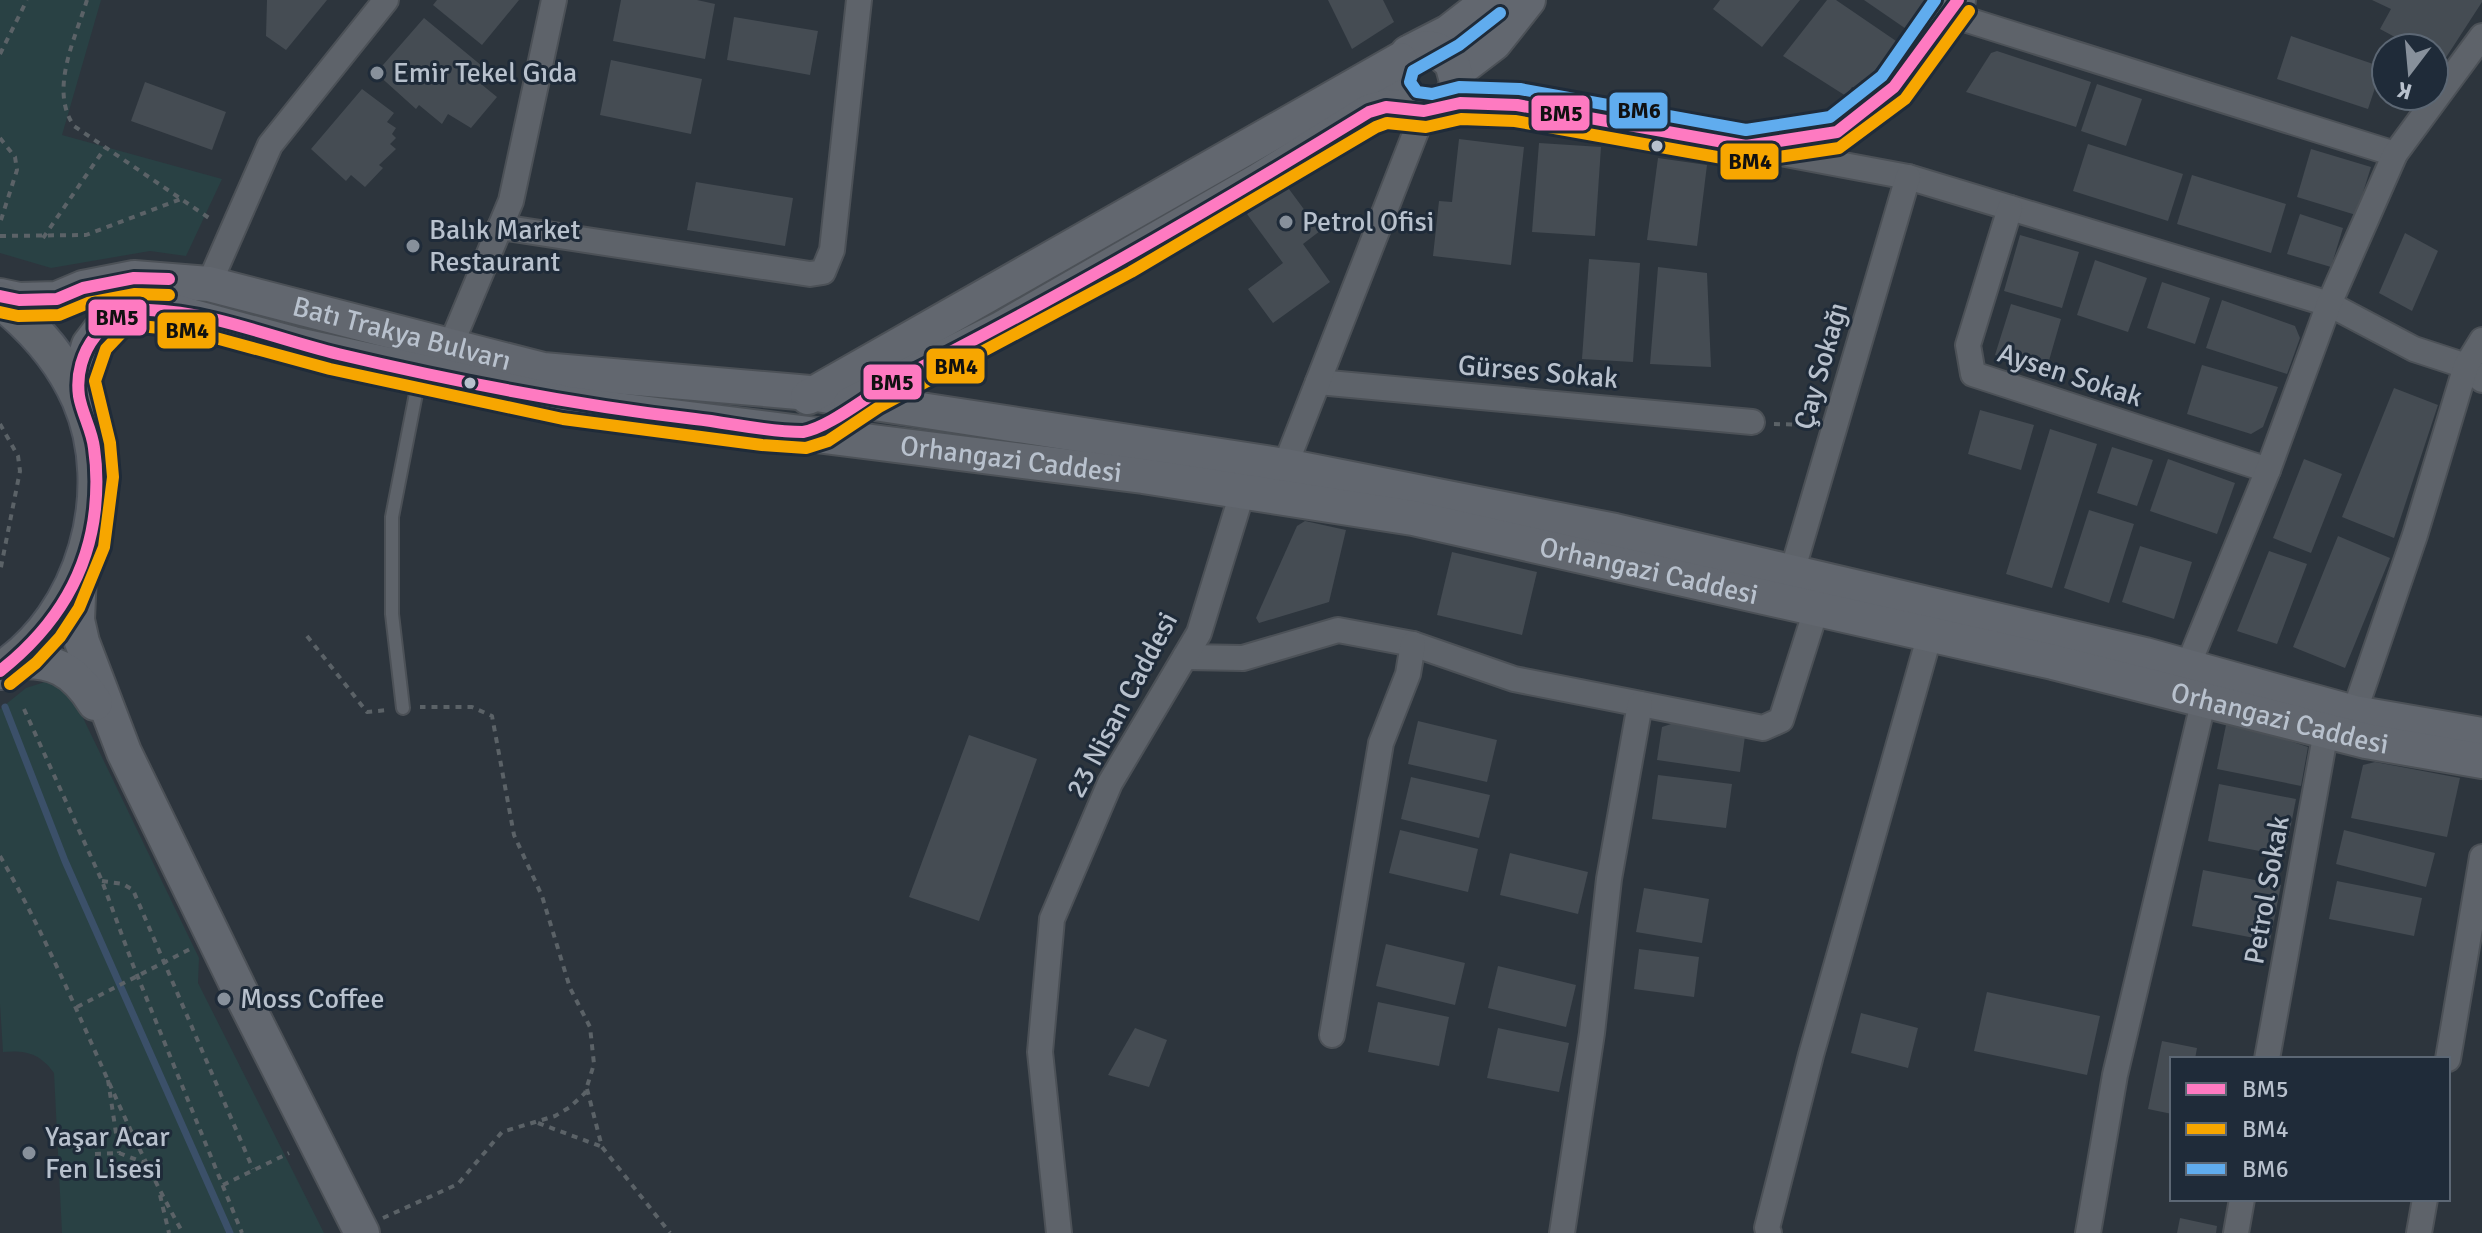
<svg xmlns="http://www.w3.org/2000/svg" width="2482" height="1233" font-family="Signika,sans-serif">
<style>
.green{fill:#294144}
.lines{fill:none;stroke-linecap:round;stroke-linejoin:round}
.stream{stroke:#3b5069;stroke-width:7}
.building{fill:#454c53}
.lane-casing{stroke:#4c5157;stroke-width:16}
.street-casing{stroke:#4c5157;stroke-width:28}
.secondary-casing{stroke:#4c5157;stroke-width:38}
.primary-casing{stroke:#4b515a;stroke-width:40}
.path{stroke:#5b6267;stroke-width:4;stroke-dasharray:6 6;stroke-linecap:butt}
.lane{stroke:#5e636a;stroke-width:12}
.street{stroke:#5e636a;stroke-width:24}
.secondary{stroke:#62676f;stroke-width:34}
.primary{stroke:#60656c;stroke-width:36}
.bus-1-casing{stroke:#1f2b39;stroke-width:18}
.bus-2-casing{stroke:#1f2b39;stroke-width:18}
.bus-3-casing{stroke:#1f2b39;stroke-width:18}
.bus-1{stroke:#fe7ac1;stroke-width:12}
.bus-2{stroke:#f7a600;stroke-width:12}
.bus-3{stroke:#60acee;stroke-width:12}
.poi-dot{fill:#87909b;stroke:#1f2b39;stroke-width:3}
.bus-dot{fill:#b8c1cd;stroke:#1f2b39;stroke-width:3}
.labels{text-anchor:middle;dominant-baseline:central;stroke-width:6;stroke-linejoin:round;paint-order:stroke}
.poi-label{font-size:28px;fill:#b8c1cd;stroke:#1f2b39;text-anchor:start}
.street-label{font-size:28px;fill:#b8c1cd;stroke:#1f2b39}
.line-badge{stroke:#1f2b39;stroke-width:3}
.pale-badge-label{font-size:22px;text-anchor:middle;font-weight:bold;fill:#111}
</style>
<rect width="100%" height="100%" fill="#2d353d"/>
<g class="green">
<polygon points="0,0 101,0 62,135 222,179 186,256 150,251 51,268 0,253"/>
<path d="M51,680L71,693L199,958L198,983L324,1233H62L54,1073C40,1053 25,1050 3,1052L0,1004V709L26,688Z"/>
</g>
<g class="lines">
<polyline class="stream" points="5,707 65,861 230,1233"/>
</g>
<g class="building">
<polygon points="267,0 327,0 286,50 266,36"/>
<polygon points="437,0 519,0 482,45 433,5"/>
<polygon points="621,0 697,0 715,4 705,59 613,41"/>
<polygon points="1328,0 1383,0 1394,22 1352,49"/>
<polygon points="1720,0 1800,0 1762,47 1713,9"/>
<polygon points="1827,0 1836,0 1899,43 1884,67 1879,65 1867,81 1862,80 1858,88 1852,87 1846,96 1783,56"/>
<polygon points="1864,0 1935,0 1912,33"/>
<polygon points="2372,0 2482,0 2482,2 2434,76 2434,48 2403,48 2406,43 2380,29 2391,9"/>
<polygon points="734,17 818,31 810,75 727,60"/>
<polygon points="424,18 482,66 476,75 485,80 481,84 497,97 471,128 448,114 442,124 419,105 416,109 376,73"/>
<polygon points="2291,36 2382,67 2368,109 2277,79"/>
<polygon points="1997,51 2091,82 2076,127 1966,92 1991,53"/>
<polygon points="611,60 702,79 691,134 600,115"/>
<polygon points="145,82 226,112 212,150 131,121"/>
<polygon points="2097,84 2142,99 2126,146 2081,131"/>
<polygon points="362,89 394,113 387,122 396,128 392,134 396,138 390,144 396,149 379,165 383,168 365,187 351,175 346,181 311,149"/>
<polygon points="1459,139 1524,147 1511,265 1433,256 1439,201 1452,202"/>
<polygon points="1539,143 1601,147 1595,236 1532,232"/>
<polygon points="2088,144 2183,174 2168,221 2073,191"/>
<polygon points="2311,149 2371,167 2356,215 2297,197"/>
<polygon points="1658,158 1707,165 1697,246 1647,240"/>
<polygon points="2192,175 2286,204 2271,253 2177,224"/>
<polygon points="696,182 793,198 785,246 687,230"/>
<polygon points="1286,185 1320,231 1303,244 1330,282 1273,323 1248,289 1283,263 1247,214"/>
<polygon points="2300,214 2343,228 2331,267 2287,254"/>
<polygon points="2405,233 2438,251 2412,311 2379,293"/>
<polygon points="2020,235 2079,252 2062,308 2004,291"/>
<polygon points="1589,259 1640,263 1633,362 1582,359"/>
<polygon points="2095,260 2147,278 2128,332 2077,315"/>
<polygon points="1658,267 1707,273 1711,367 1650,364"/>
<polygon points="2162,282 2210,298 2195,344 2147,328"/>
<polygon points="2222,300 2295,326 2300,338 2287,374 2206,348"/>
<polygon points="2011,304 2061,319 2046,371 1995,355"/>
<polygon points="2202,365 2278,387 2263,427 2251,434 2187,414"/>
<polygon points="2394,388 2438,405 2394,538 2342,517"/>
<polygon points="1980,410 2034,425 2021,470 1968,454"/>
<polygon points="2050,429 2097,444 2052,588 2006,574"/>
<polygon points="2112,447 2153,460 2137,506 2097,493"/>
<polygon points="2168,459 2235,483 2217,534 2150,511"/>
<polygon points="2304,459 2342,474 2311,553 2273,538"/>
<polygon points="2089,510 2134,524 2109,603 2064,588"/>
<polygon points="1305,521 1346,530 1329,602 1259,623 1256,618 1297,526"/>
<polygon points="2338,536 2390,558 2345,668 2293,647"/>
<polygon points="2140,546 2192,562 2174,619 2122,602"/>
<polygon points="2269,551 2307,564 2277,644 2237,631"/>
<polygon points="1452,552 1537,572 1522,635 1437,615"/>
<polygon points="2227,720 2308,747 2301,786 2217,769"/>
<polygon points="1418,721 1497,740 1487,782 1408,764"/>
<polygon points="1677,722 1745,736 1740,772 1657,760 1662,727"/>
<polygon points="969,735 1037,759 979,921 909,897"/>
<polygon points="2375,762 2460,778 2447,837 2351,818 2363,765"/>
<polygon points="1658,775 1732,784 1726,828 1652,819"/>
<polygon points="1411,777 1490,795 1479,838 1401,819"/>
<polygon points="2219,784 2296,799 2285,856 2208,841"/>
<polygon points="1400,830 1478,849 1468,892 1389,873"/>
<polygon points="2344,830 2435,853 2426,887 2336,864"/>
<polygon points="1510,853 1588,872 1578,914 1500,895"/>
<polygon points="2203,870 2281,885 2270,941 2192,926"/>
<polygon points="2337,881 2422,898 2414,936 2329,919"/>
<polygon points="1644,888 1709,899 1702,943 1636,932"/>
<polygon points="1386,944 1465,963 1455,1005 1376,986"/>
<polygon points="1639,949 1699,957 1694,997 1634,989"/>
<polygon points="1498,966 1576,985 1566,1027 1488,1008"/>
<polygon points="1987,992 2100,1016 2087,1075 1974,1051"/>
<polygon points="1378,1002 1449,1017 1439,1066 1368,1052"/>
<polygon points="1861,1013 1918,1028 1908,1068 1851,1053"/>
<polygon points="1135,1028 1167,1040 1149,1087 1108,1075"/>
<polygon points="1498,1028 1569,1043 1559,1092 1487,1078"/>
<polygon points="2162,1041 2197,1048 2195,1059 2172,1059 2172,1114 2148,1109"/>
<polygon points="2180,1218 2217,1226 2216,1233 2177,1233"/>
</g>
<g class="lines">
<g class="lane-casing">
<polyline id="lane" points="403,708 392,614 392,517 420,373"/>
</g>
<g class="street-casing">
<g id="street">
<polyline points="1945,13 2395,154"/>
<polyline points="1764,150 1908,177 2329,304 2414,349 2466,366 2482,380"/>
<polyline points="2010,208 1968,345 1973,374 2268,470"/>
<polyline points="500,227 810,274 823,272 832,250 859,0"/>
<polyline points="209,284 270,145 386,0"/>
<polyline points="450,347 511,201 554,0"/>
<polyline points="1318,382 1752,422"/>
<polyline points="1285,466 1424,111"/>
<polyline points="1792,572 1908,177"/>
<polyline points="1185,657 1243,658 1338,630 1413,644 1514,679 1763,728 1781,720 1816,610"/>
<polyline points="2187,668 2268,470 2329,304 2395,154 2482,36"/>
<polyline points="2354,713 2415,535 2466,366 2482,340"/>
<polyline points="1332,1035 1381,743 1408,674 1413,644"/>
<polyline points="2267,1059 2326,731"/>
<polyline points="2448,1059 2482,857"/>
<polyline points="1059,1233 1040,1052 1052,919 1110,783 1199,633 1243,490"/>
<polyline points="1562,1233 1592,1033 1609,879 1640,704"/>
<polyline points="1769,1233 1767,1228 1811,1055 1930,634"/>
<polyline points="2088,1233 2115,1075 2204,699"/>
<polyline points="2236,1233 2242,1199"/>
<polyline points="2419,1233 2425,1199"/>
</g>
</g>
<g class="secondary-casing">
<g id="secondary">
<polyline points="1412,51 1449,32 1490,0"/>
<polyline points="1456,72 1494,43 1528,0"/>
<polyline points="1443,105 1455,91 1457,81 1452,63 1437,50 1427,48 1408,53 1395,69 1395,88 1406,104 1424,111 1460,103 1517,105 1746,146 1837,132 1894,87 1945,13 1958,0"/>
<path id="s1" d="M0,296L19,300L57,299L83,288L134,278L209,284L543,370L810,393L1285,466L1615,531L2145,655L2354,713L2482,735"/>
<polyline points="808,397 1400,60"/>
<path id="s2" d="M80,399L79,380L89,345L105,324L119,314L141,309L171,311L293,344L569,404L1143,476L1413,518L2053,662L2366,741L2482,761"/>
<polyline points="851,404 1001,329 1260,180 1369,112 1386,107 1415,109"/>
<polyline points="79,572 77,620 82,642 124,752 242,995 362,1233"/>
<path d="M12,662C52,658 74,669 95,703"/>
</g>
</g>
<g class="primary-casing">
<path id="primary" d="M0,300C34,327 62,358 80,399C120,491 85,616 0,671"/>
</g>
<g class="path">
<path d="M87,0C75,39 49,90 74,126L209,218"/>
<polyline points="0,54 27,0"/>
<polyline points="0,138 15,157 17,170 0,223"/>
<polyline points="0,236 86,235 181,199"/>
<polyline points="43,238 105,148"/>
<polyline points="0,424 18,456 20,471 0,572"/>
<polyline points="1774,424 1813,425"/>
<polyline points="307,636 367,712 387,710"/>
<polyline points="24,709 102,881 133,965 242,1233"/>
<path d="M0,856C70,977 114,1111 183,1233"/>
<polyline points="102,881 123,884 133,890 253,1169"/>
<polyline points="77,1007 190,949"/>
<polyline points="108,1080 119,1153"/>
<polyline points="587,1089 602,1147 670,1233"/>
<polyline points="538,1123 600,1146"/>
<polyline points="95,1154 119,1153 145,1163"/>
<polyline points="223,1185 289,1153"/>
<polyline points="160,1195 169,1233"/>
<polyline points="383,1218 458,1184 502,1132 555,1116 570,1107 585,1093 594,1064 590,1027 570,988 542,896 514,835 492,716 472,707 420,707"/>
</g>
<use href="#lane" class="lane"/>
<use href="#street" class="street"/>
<use href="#secondary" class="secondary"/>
<use href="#primary" class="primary"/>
<g class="bus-1-casing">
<g id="bus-1">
<polyline points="0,296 19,300 57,299 83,288 134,278 169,279"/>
<path d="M0,671C52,630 88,576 95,509C97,489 97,468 94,448C92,430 82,414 79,396C73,352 105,309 149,310C214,312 275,339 338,354C456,382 574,405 695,419C731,423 766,432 803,432C831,427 870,393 898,379C1059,298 1215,207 1369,112L1386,107L1424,111L1460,103L1517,105L1746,146L1837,132L1894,87L1958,0"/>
</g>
</g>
<g class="bus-2-casing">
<g id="bus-2">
<polyline points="0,312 18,316 59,315 88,303 135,294 169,295"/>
<polyline points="10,684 36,663 60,637 79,608 104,547 113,477 110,443 95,381 106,349 125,329 140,326 190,331 330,369 563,419 762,445 806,448 828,441 879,407 1131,272 1376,127 1387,123 1426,127 1461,119 1515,121 1745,162 1839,148 1905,99 1969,11"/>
</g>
</g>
<g class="bus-3-casing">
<polyline id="bus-3" points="1500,13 1459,45 1413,71 1410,82 1417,92 1432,94 1459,87 1520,89 1746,130 1830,117 1882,76 1935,0"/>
</g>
<use href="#bus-1" class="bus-1"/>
<use href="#bus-2" class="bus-2"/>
<use href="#bus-3" class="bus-3"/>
</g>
<g class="poi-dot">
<circle cx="377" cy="73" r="8"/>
<circle cx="1286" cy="222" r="8"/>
<circle cx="413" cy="246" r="8"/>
<circle cx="224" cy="999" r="8"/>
<circle cx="29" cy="1153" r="8"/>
</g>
<g class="bus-dot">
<circle cx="1657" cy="146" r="7"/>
<circle cx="470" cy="383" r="7"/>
</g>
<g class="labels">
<g class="poi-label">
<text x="393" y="73">Emir Tekel Gıda</text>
<text x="1302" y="222">Petrol Ofisi</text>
<text x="429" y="230">Balık Market<tspan x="429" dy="32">Restaurant</tspan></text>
<text x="240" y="999">Moss Coffee</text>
<text x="45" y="1137">Yaşar Acar<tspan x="45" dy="32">Fen Lisesi</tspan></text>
</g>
<g class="street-label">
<text stroke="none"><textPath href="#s1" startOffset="412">Batı Trakya Bulvarı</textPath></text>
<text transform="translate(1821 366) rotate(-74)">Çay Sokağı</text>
<text transform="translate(1538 372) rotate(5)">Gürses Sokak</text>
<text transform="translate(2070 375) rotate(18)">Aysen Sokak</text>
<text stroke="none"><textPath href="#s2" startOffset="1006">Orhangazi Caddesi</textPath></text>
<text stroke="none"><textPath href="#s2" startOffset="1654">Orhangazi Caddesi</textPath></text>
<text transform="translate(1122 705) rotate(-62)">23 Nisan Caddesi</text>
<text stroke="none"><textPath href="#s2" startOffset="2302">Orhangazi Caddesi</textPath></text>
<text transform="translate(2267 890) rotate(-80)">Petrol Sokak</text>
</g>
</g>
<g class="line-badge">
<rect x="1608" y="91" width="61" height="39" rx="8" fill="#60acee"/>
<rect x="1530" y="94" width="61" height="38" rx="8" fill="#fe7ac1"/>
<rect x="1719" y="142" width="61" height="39" rx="8" fill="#f7a600"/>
<rect x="87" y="298" width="61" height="39" rx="8" fill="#fe7ac1"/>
<rect x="156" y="311" width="61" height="39" rx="8" fill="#f7a600"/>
<rect x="925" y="347" width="61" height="38" rx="8" fill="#f7a600"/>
<rect x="862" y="363" width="61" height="38" rx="8" fill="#fe7ac1"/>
</g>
<g class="pale-badge-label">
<text x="1639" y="118">BM6</text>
<text x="1561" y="121">BM5</text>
<text x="1750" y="169">BM4</text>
<text x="117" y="325">BM5</text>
<text x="187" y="338">BM4</text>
<text x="956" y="374">BM4</text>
<text x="892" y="390">BM5</text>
</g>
<rect x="2170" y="1057" width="280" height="144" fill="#1f2b39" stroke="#5c6774" stroke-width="2"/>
<rect x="2186" y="1083" width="40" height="12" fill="#fe7ac1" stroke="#5c6774" stroke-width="2"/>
<text x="2242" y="1097" font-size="24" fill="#b8c1cd">BM5</text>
<rect x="2186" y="1123" width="40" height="12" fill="#f7a600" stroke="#5c6774" stroke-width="2"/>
<text x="2242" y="1137" font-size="24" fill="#b8c1cd">BM4</text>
<rect x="2186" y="1163" width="40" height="12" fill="#60acee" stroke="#5c6774" stroke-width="2"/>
<text x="2242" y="1177" font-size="24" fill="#b8c1cd">BM6</text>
<g transform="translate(2410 72) rotate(196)"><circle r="38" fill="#1f2b39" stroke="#5c6774" stroke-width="2"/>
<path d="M0-6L14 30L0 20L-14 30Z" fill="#87909b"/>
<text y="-12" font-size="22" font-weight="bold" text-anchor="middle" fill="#b8c1cd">K</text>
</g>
</svg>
